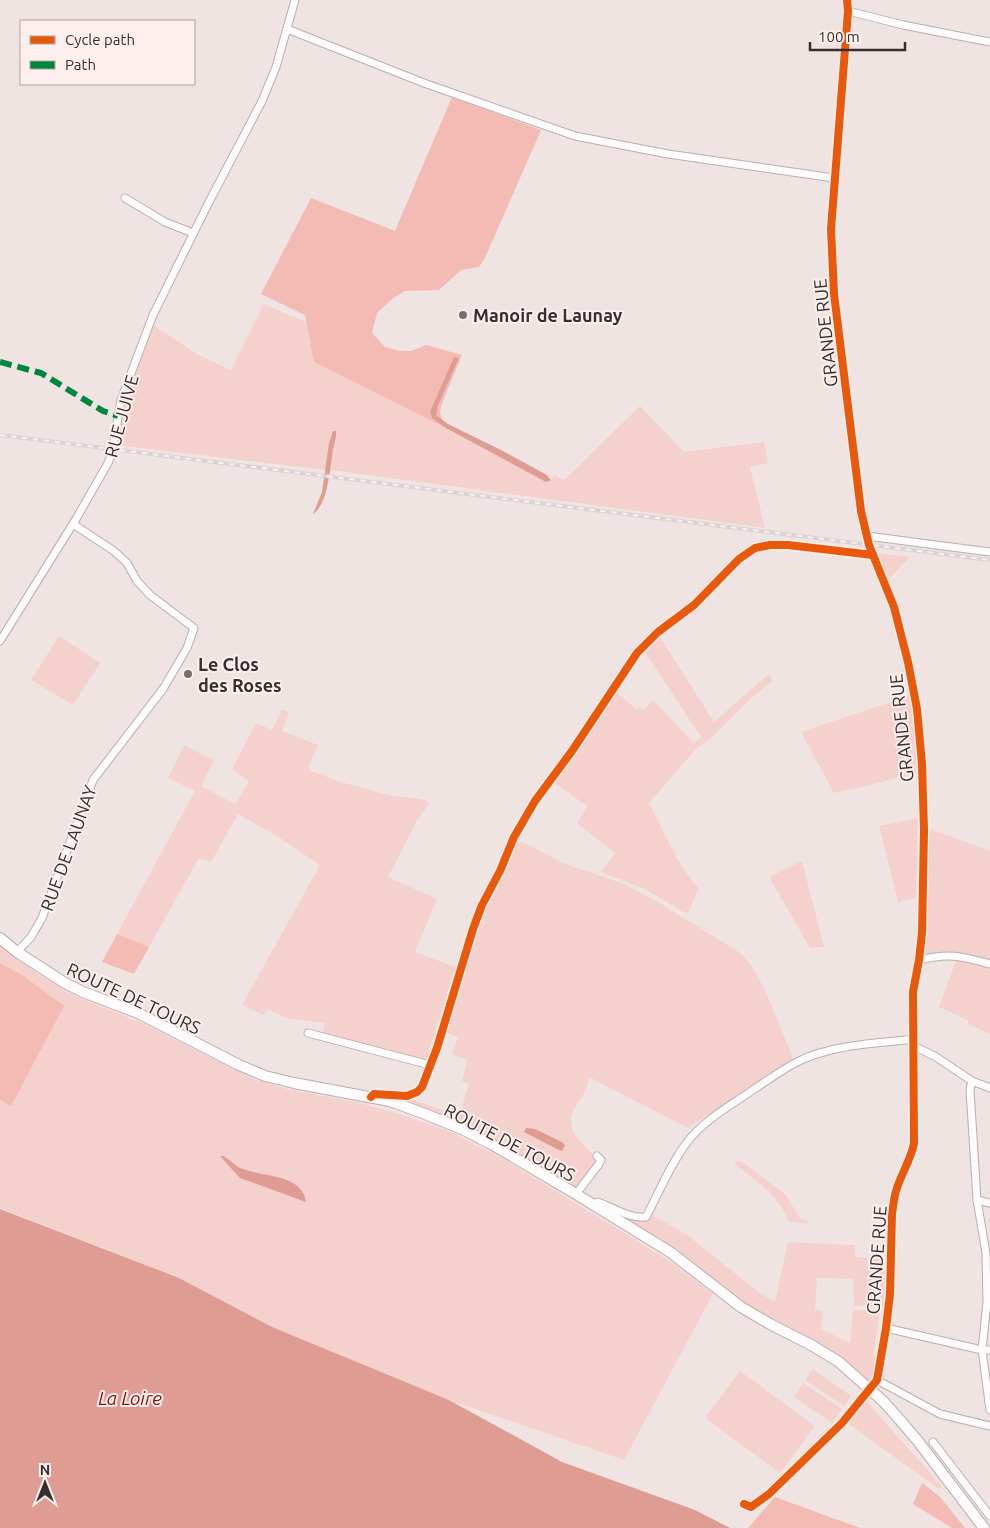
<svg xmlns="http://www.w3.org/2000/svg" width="990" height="1528" font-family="Ubuntu,sans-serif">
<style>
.green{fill:#f4d1cc}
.forest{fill:#f3bbb3}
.water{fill:#de9c93}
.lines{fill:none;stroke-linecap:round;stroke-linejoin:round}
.minor-casing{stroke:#b8afad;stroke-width:9}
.primary-casing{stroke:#b8afad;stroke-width:12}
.minor{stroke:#fdfbfb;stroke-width:7}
.primary{stroke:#fdfbfb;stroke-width:10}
.rail-casing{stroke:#d8d4d4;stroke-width:4}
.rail{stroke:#fdefed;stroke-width:2;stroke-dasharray:5.5;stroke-linecap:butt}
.quiet{stroke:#00873e;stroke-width:6;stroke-dasharray:12 6;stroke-linecap:butt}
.cycleway-casing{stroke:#fdefed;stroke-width:11}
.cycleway{stroke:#e8590c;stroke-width:8}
.poi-dot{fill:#786e6d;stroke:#fdefed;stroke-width:2}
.labels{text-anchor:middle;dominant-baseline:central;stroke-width:4;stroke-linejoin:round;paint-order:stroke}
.poi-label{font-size:18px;font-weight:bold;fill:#372f2e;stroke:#fdefed;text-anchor:start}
.street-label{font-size:18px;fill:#372f2e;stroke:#fdefed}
.water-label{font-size:19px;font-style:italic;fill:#801410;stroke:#fdefed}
</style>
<rect width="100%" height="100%" fill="#f0e4e2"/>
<g class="green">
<path d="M264,304L306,322L315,362L444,427L546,482L551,480L554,475L564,480L640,406L684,452L764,442L768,463L750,467L765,528L330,470L334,444L337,434H331L326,470L116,445C122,403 138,365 153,325L197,354L231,370Z"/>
<polygon points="875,553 910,557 891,577 887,579"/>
<polygon points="59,636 100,663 73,705 31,680"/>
<path d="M660,637L714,722L769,674L772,681L748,701L710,739L695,750L649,803C664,831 677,865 699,888L688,913L683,912L645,889L601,872L615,853L577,823L587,806L552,781L615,691L638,710L639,707L643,710L653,700L694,743L701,737L643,649Z"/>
<polygon points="912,695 918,772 871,785 834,793 801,732"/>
<polygon points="282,709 289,713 282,731 318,745 309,765 311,772 315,772 337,781 389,795 425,800 429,804 418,819 388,877 437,899 415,952 458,968 453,975 426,1060 323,1034 324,1023 287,1018 268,1009 263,1015 242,1005 320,865 280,838 238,814 211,862 199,858 149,947 117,934 195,791 168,778 184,745 214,761 201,786 235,804 249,781 232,769 256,723 272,730"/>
<polygon points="918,818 916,898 898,902 879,826"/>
<path d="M928,828L990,851V960C968,955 948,950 925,954Z"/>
<path d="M518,842H522L563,863L624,884L658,902L742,954C763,975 779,1027 792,1055V1060L768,1074L688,1128L589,1077C588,1082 587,1087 585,1091C581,1100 571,1110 571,1119C569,1151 624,1153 576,1187C515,1151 456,1118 389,1096L414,1100L459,1116L469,1084L462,1081L467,1060L452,1054L458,1037L445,1032L452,1013L479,920L514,847Z"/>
<polygon points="802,861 824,947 810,948 769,877"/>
<polygon points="0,943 38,974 75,996 142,1023 253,1079 283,1088 360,1103 400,1114 449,1131 476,1145 500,1157 618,1229 677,1266 713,1294 624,1460 449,1400 272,1327 179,1278 0,1208 0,1100 11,1106 22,975 0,963"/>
<polygon points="957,958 990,966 990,1034 968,1024 969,1021 939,1007"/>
<path d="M741,1161L786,1195L799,1217L810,1223L789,1222C779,1196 758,1182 737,1166L734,1162Z"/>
<polygon points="607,1207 640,1220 648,1220 652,1215 686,1234 758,1292 775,1302 788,1242 855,1245 855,1257 889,1259 887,1306 854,1306 853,1279 817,1278 815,1310 823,1311 821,1329 850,1343 853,1310 880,1311 873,1357 877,1358 876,1371 872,1378 868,1380 863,1378 752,1309"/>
<polygon points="813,1369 851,1396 844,1406 805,1380"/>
<polygon points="740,1371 815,1426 780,1473 705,1418"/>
<polygon points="803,1383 842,1409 832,1423 794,1397"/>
<polygon points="865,1400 942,1486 939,1489 850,1425 848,1422 858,1407"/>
</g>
<g class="forest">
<polygon points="452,97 541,130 485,258 479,267 461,270 439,290 405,291 392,299 377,313 372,333 385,347 400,351 411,351 426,345 462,355 442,403 440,412 444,427 314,362 305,315 261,294 311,198 395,231"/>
<polygon points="117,934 149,947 134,974 102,962"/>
<polygon points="0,963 22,975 64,1006 11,1106 0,1100"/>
<polygon points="922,1483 940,1497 965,1528 952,1528 913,1504"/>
<polygon points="775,1497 860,1528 748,1528"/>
</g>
<g class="water">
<polygon points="454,357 459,358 438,405 436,415 448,424 503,451 547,475 551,480 546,482 444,427 432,418 430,412"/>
<path d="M333,431H336C337,437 334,444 333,450C330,468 328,505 313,514L322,492L329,443Z"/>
<polygon points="526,1128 535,1129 562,1142 565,1145 562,1151 559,1150 526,1133 524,1132"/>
<path d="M220,1156H224C230,1160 236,1167 243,1169C263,1177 303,1174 306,1202L240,1178Z"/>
<polygon points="0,1209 179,1278 272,1327 449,1400 562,1462 695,1510 730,1528 0,1528"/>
</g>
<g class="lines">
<g class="minor-casing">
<g id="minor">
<polyline points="848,11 903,25 990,42"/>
<polyline points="287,29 424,83 575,136 668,154 834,178"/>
<polyline points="125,198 165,222 193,233"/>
<polyline points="867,536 990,552"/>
<polyline points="0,641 76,519 108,463 112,453 121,400 153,315 209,202 262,101 276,67 295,0"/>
<polyline points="17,952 31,937 42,918 93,780 163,689 187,648 194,628 150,595 137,581 127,563 114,551 73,524"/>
<path d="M919,960C950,953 960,956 990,964"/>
<polyline points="308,1033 430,1065"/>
<polyline points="914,1046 936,1057 972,1081 990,1088"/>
<polyline points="972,1081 970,1090 977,1200 986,1253 987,1302 982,1350 990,1410"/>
<polyline points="372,1097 374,1094 407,1096 417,1092 422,1087 437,1048 473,929 482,905 500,871 514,837 535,801 572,751 637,653 658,632 694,605 739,559 755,548 770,545 788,545 873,555"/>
<polyline points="576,1194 599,1164 601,1160 597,1156"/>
<polyline points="977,1200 990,1203"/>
<path d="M594,1204L598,1202C612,1207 630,1219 646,1217C659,1192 671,1163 688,1141C702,1123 723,1110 741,1098C759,1086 777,1073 795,1063C831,1044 875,1044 914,1039"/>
<polyline points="886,1328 982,1350 990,1350"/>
<polyline points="877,1380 940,1414 990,1426"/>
<polyline points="933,1442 990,1516"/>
<path d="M744,1504L751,1507L769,1494L842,1423L877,1380L886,1328L890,1294L892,1214C893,1207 894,1198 896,1191C901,1174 911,1160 914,1143L913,992L919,960L922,933L924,830L922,764L917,709L908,662L894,607L869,545L861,511L834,294L831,229L848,11L847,0"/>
</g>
</g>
<g class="primary-casing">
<polyline id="primary" points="0,938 17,952 65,983 83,992 138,1013 239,1065 265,1076 294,1083 390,1101 425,1114 462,1129 493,1145 576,1194 670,1252 741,1307 770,1324 813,1346 839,1362 884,1402 899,1419 917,1440 984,1528"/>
</g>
<use href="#minor" class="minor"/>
<use href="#primary" class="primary"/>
<g class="rail-casing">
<polyline id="rail" points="0,435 990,560"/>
</g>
<use href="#rail" class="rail"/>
<polyline class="quiet" points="0,362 41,373 103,411 118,416"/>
<g class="cycleway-casing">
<g id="cycleway">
<polyline points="371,1097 374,1094 407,1096 417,1092 422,1087 437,1048 473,929 482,905 500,871 514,837 535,801 572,751 637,653 658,632 694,605 739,559 755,548 770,545 788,545 873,555"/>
<path d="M744,1504L751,1507L769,1494L842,1423L877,1380L886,1328L890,1294L892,1214C893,1207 894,1198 896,1191C901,1174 911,1160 914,1143L913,992L919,960L922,933L924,830L922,764L917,709L908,662L894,607L869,545L861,511L834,294L831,229L848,11L847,0"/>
</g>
</g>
<use href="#cycleway" class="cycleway"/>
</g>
<g class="poi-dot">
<circle cx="463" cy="315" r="5"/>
<circle cx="188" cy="674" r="5"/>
</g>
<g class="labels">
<g class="poi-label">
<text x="473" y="315">Manoir de Launay</text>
<text x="198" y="664">Le Clos<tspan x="198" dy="21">des Roses</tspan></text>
</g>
<g class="street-label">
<text transform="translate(825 333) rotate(-96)">GRANDE RUE</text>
<text transform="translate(121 416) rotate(-75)">RUE JUIVE</text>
<text transform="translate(901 728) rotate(-96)">GRANDE RUE</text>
<text transform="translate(68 848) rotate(-70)">RUE DE LAUNAY</text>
<text transform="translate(134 998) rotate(25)">ROUTE DE TOURS</text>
<text transform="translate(510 1142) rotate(28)">ROUTE DE TOURS</text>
<text transform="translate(876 1260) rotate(-86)">GRANDE RUE</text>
</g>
<g class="water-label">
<text x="130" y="1398">La Loire</text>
</g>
</g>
<rect x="20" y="20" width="175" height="65" fill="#fdefed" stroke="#aea2a1"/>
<rect x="30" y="36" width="25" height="8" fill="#e8590c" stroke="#aea2a1"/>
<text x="65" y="45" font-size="15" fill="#372f2e">Cycle path</text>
<rect x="30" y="61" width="25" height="8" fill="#00873e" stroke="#aea2a1"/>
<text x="65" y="70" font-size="15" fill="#372f2e">Path</text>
<g transform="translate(45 1483)" stroke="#fdefed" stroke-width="4" paint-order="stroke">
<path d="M0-4L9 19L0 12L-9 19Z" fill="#372f2e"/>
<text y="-8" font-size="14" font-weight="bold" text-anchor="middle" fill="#372f2e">N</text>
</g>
<path d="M810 42v8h95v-8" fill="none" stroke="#372f2e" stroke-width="2.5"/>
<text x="818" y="42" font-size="15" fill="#372f2e" stroke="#fdefed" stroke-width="4" paint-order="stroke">100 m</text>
</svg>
